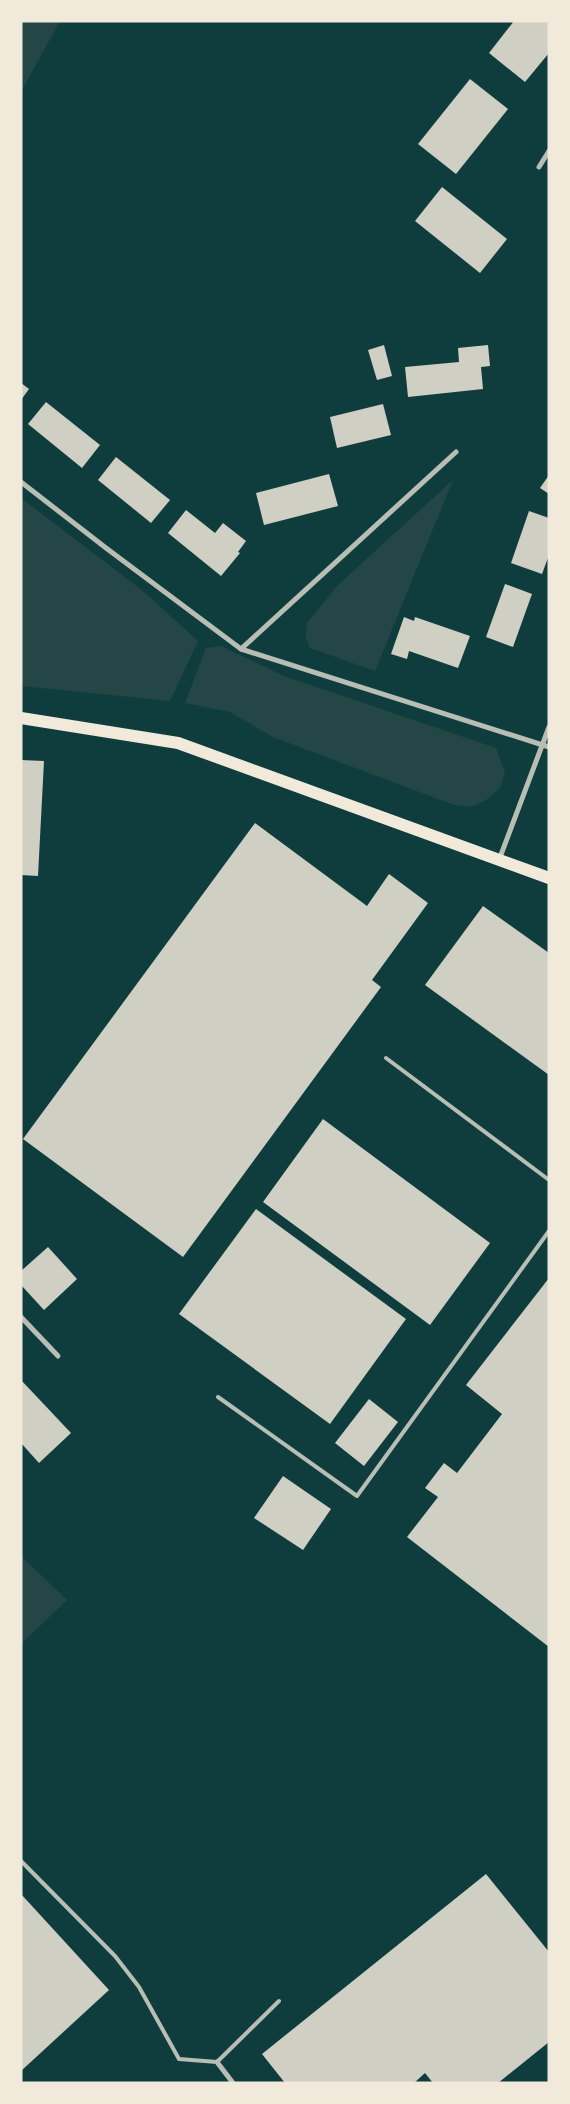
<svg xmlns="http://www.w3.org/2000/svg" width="570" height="2104" font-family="'Sofia Sans Condensed',sans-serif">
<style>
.green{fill:#244646}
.building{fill:#cfcfc3}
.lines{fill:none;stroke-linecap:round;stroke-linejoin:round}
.service{stroke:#b8beb3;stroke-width:4}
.minor{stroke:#b8beb3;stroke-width:5}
.primary{stroke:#f1e9da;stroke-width:12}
</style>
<rect width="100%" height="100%" fill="#0f3d3e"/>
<g class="green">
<polygon points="21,21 60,21 21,92"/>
<polygon points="453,480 375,671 310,648 306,638 307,623 338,585"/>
<polygon points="21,498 143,591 198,641 170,701 21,686"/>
<polygon points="221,646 284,676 496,748 505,772 500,788 486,800 471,807 454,805 273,737 230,712 185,703 206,648"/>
<polygon points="21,1556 67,1600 21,1644"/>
</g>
<g class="building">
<polygon points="514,21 549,21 549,53 525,82 489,53"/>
<polygon points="470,79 508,109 456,174 418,144"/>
<polygon points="442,187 507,239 480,273 415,221"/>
<polygon points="384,345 392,376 377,380 368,350"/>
<polygon points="488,345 490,366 481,367 483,389 408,397 405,367 459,362 458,348"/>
<polygon points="21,383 29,389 21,400"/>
<polygon points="46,402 100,445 82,468 28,424"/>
<polygon points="383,404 391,435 337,448 330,417"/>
<polygon points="116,457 170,500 151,523 98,480"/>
<polygon points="329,474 338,506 264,525 256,493"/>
<polygon points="549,475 549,494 540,488"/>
<polygon points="186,510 215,533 223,523 246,541 238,552 240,553 221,576 168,533"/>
<polygon points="529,511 549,518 549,555 542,574 511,563"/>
<polygon points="505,584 532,594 513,647 486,637"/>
<polygon points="404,617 414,621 415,617 470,636 458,668 409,651 407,659 391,654"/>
<polygon points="21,760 44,761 38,876 21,875"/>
<polygon points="255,823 367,906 389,874 428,903 372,980 381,987 183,1257 23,1139"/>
<polygon points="483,906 549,953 549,1075 425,985"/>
<polygon points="323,1119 490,1243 430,1325 263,1202"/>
<polygon points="256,1209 406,1319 330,1424 179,1314"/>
<polygon points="48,1247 77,1279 44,1310 21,1285 21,1271"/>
<polygon points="549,1278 549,1647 407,1537 438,1497 425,1488 444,1463 457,1473 502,1414 466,1385"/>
<polygon points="21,1380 71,1433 39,1463 21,1443"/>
<polygon points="369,1399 398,1422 364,1466 335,1443"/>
<polygon points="283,1476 331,1509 303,1550 254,1518"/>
<polygon points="486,1874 549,1952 549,2042 498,2083 433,2083 425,2073 414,2083 285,2083 262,2054"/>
<polygon points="21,1894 109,1990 21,2071"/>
</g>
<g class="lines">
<g class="service">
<polyline points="386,1058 549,1180"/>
<polyline points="218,1397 357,1496 549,1231"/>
<polyline points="21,1861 115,1956 139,1987 179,2059 217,2062 279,2001"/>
</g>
<g class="minor">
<polyline points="539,167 549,151"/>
<polyline points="21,482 106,548 241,649 549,747"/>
<polyline points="241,649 456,452"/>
<polyline points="499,860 549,727"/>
<polyline points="21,1317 58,1356"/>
<polyline points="217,2062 233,2083"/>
</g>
<polyline class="primary" points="21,718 178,743 549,878"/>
</g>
<rect width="570" height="2104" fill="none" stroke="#f1e9da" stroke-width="45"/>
</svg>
